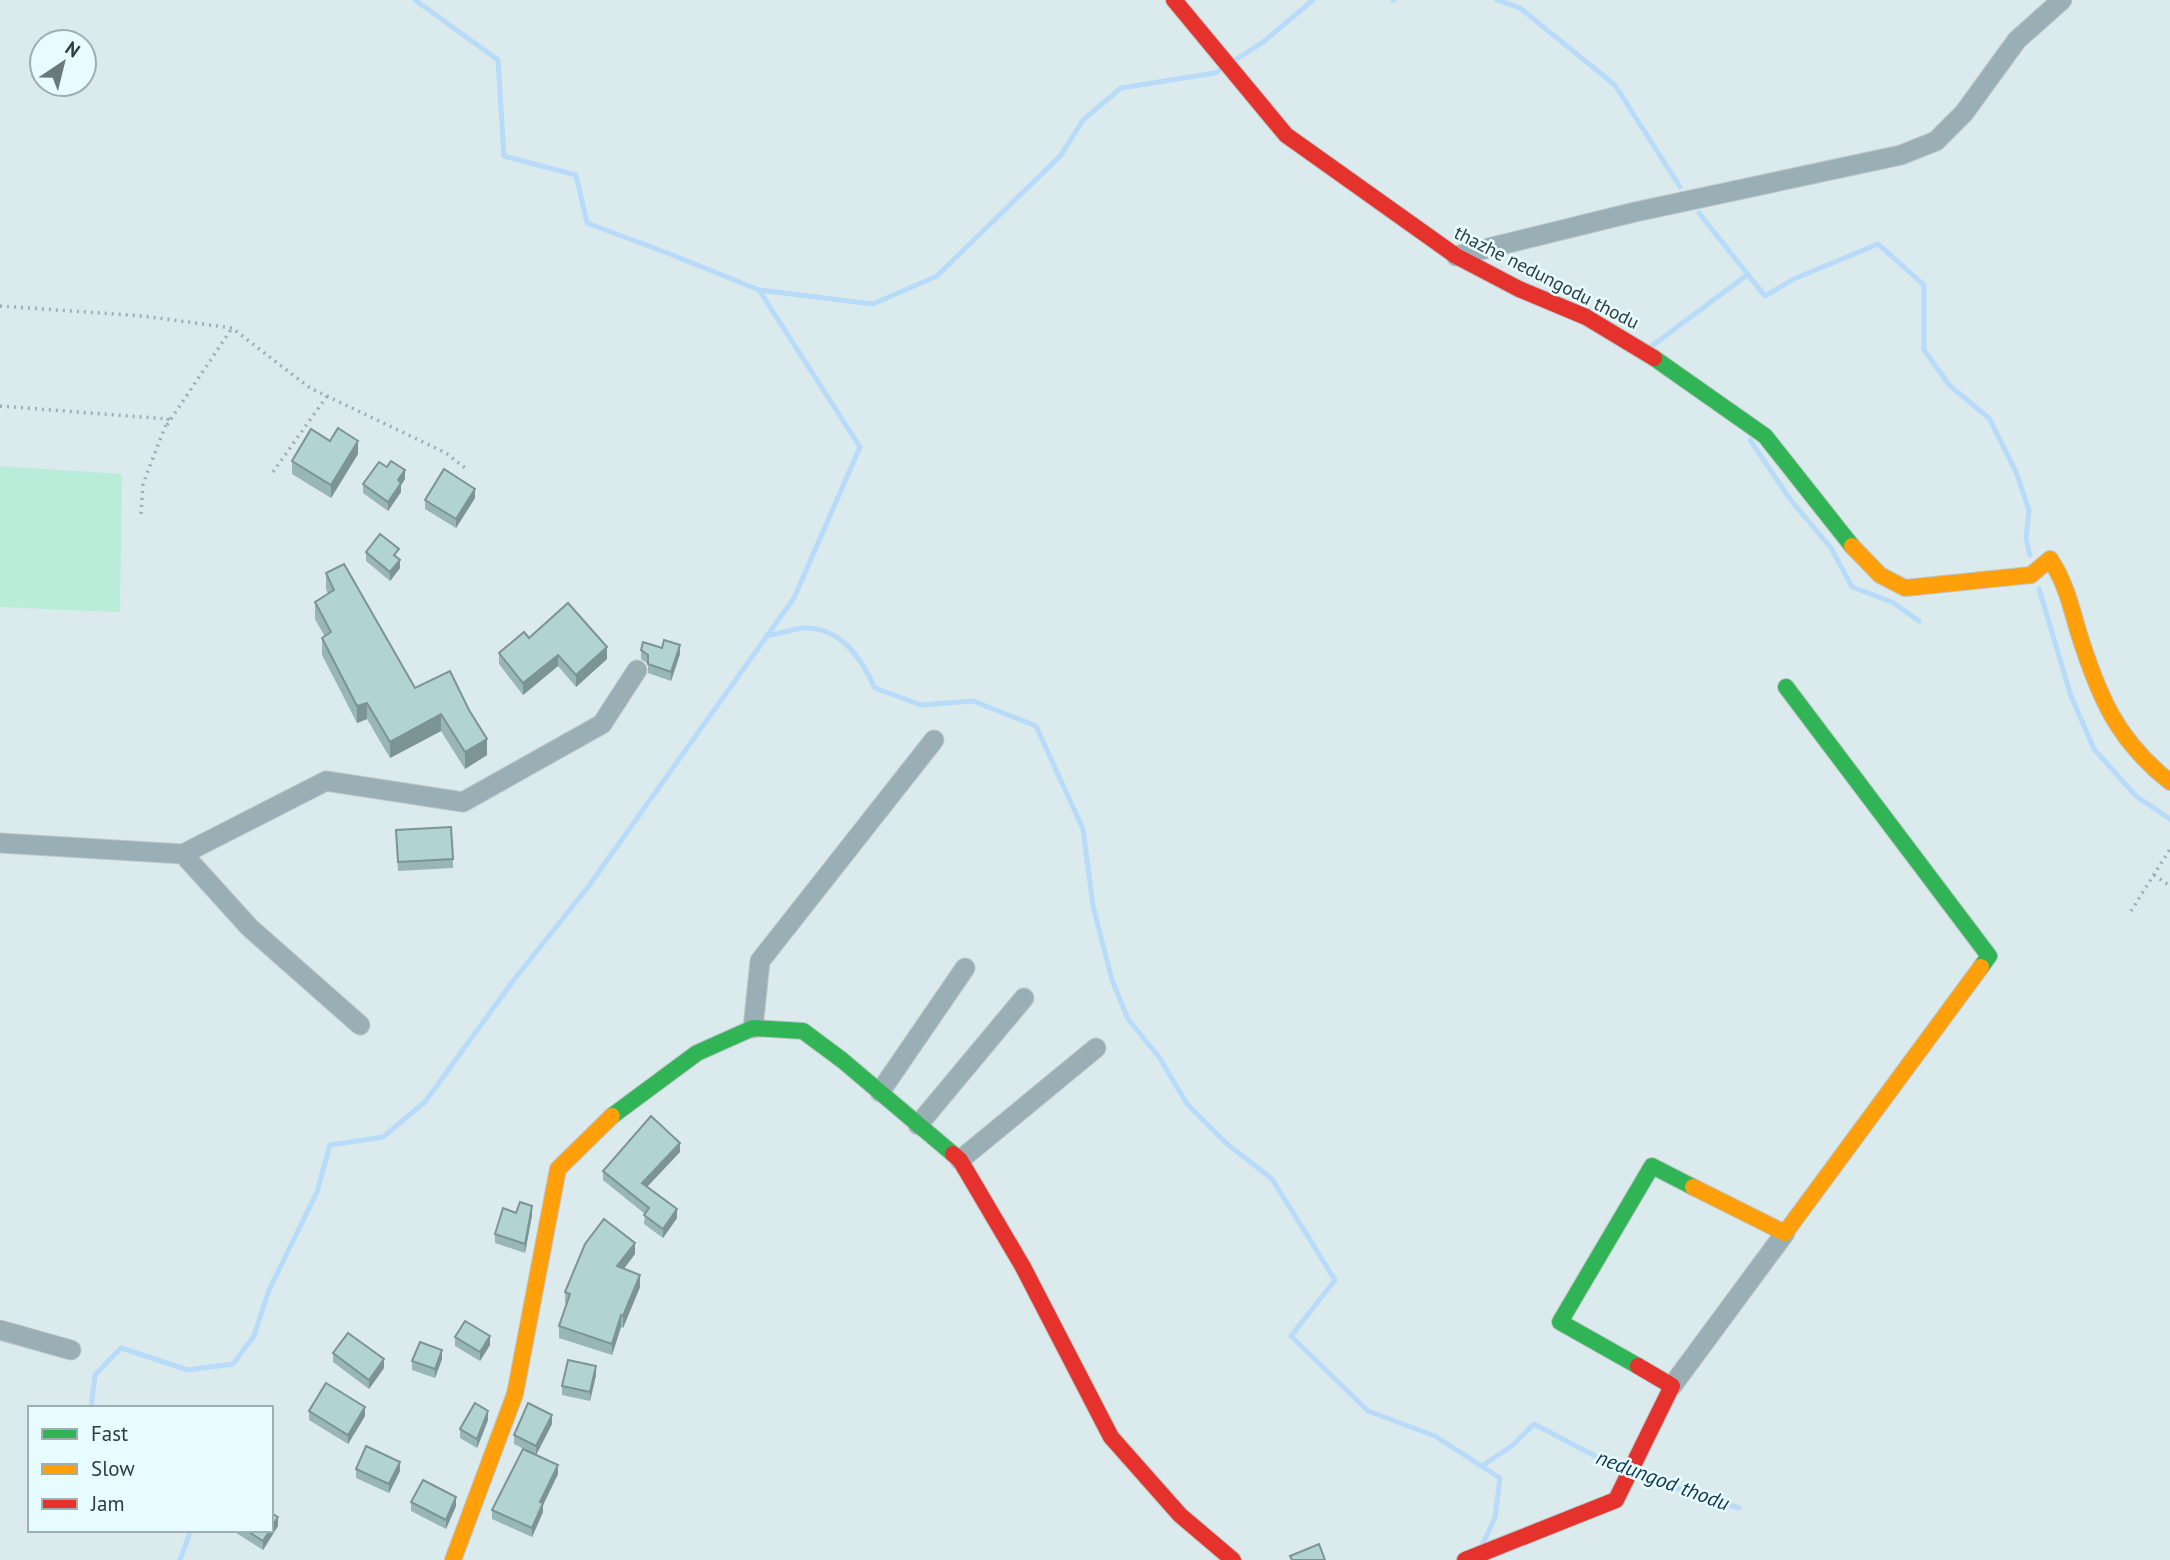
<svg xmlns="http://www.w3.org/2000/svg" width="2170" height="1560" font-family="'PT Sans',sans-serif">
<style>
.green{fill:#b9ecd9}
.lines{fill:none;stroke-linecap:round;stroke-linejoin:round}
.stream{stroke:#b7dbf9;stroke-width:5}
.street-casing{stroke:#bbc6c8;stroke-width:21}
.fast-casing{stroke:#bbc6c8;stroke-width:18}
.slow-casing{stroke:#bbc6c8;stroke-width:18}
.jam-casing{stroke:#bbc6c8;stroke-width:18}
.path{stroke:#9caeb3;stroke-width:3.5;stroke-dasharray:2 5;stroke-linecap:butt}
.street{stroke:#9aaeb6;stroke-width:19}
.fast{stroke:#30b455;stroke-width:16}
.slow{stroke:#ff9f0a;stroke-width:16}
.jam{stroke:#e5322d;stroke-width:16}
.wall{fill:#98b6b5}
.shaded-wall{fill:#7c9493}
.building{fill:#b1d4d2;stroke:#7c9493;stroke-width:2}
.labels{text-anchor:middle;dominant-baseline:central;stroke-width:5;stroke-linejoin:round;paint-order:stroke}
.street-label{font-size:19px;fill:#313c3e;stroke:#e6fcff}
.water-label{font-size:21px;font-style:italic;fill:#12324e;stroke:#e6fcff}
</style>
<rect width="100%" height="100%" fill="#dbeaec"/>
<polygon class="green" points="0,466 122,474 120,612 0,607"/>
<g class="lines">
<g class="stream">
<polyline points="415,0 498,60 504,156 576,175 587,223 670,254 759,290 873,304 937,276 1061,155 1083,120 1121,88 1215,73 1221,69"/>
<polyline points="1393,0 1394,0"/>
<polyline points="1497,0 1520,8 1615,85 1680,187"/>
<polyline points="1235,60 1262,43 1313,0"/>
<polyline points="1699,213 1765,296 1794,279 1878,244 1924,285 1924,350 1950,386 1989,418 2016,472 2029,510 2026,539 2030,555"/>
<polyline points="1653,345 1747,275"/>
<polyline points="1750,440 1790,499 1831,548 1852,587 1892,602 1919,621"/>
<polyline points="2039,589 2071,696 2094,749 2136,796 2170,819"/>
<path d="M766,636C778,634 792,629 804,628C841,627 861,658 875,688L921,705L973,701L1036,726L1083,829L1093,906L1112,980L1128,1019L1159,1057L1187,1104L1226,1143L1272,1179L1335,1280L1291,1336L1368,1411L1435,1436L1500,1478L1495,1518L1483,1543"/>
<polyline points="91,1408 95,1375 121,1348 188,1370 233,1364 254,1336 269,1290 317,1192 330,1145 383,1137 425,1102 513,981 588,887 794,598 860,447 759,290"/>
<polyline points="1482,1466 1513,1445 1534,1424 1620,1469"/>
<polyline points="1639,1476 1739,1508"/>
<polyline points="180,1560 191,1530"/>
</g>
<g class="street-casing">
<g id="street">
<polyline points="1456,256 1635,212 1901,155 1936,141 1964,113 2017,40 2062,0"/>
<polyline points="0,843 183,854 249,927 360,1025"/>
<polyline points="183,854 326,781 463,802 602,724 637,670"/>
<polyline points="753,1028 760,961 934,740"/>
<polyline points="880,1092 965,968"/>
<polyline points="918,1125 1024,998"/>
<polyline points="960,1160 1096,1048"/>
<polyline points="0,1330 71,1350"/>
<polyline points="1672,1386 1785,1233"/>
</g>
</g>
<g class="fast-casing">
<g id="fast">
<polyline points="1654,358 1765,436 1852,546"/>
<polyline points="1786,687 1989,956 1981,967"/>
<polyline points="612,1116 697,1053 753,1028 803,1031 842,1060 953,1154"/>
<polyline points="1638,1366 1560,1322 1652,1166 1693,1187"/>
</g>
</g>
<g class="slow-casing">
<g id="slow">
<path d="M1852,546L1880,575L1905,588L2031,575L2050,559C2066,583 2071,607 2079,634C2099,697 2117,740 2170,782"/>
<polyline points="1693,1187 1785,1233 1981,967"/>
<polyline points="453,1560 515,1394 558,1169 612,1116"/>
</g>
</g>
<g class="jam-casing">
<g id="jam">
<polyline points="1174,0 1286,135 1456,256 1519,289 1586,317 1654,358"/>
<polyline points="953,1154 960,1160 1023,1267 1111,1437 1180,1515 1233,1560"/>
<polyline points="1465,1560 1616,1500 1672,1386 1638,1366"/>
</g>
</g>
<g class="path">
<polyline points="0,306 143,316 232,328 310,388 446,453 465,468"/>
<polyline points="0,406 168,419 143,484 141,514"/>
<polyline points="167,425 232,328"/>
<polyline points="273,472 327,396"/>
<polyline points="2154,875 2170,886"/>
<polyline points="2131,911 2170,849"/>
</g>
<use href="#street" class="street"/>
<use href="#fast" class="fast"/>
<use href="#slow" class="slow"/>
<use href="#jam" class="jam"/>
</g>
<g class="wall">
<polygon points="330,441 358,454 331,498 292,474 292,461"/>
<polygon points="405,479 401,485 401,492 388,511 363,493 363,484"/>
<polygon points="475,498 456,528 425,509 425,500"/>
<polygon points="366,552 398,558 400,568 390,581 366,561"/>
<polygon points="326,573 415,688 487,755 465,769 441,731 390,758 367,719 357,723 322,655 322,638 325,637 315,619 315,602 328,594 326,589"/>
<polygon points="529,638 607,659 576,687 558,666 523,695 499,664 499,653"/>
<polygon points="641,650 680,654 671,681 648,673 648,664 641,659"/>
<polygon points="396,830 453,859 453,868 398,871"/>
<polygon points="680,1152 647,1187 677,1218 663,1238 644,1224 645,1214 603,1180 603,1171"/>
<polygon points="516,1213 532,1215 525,1253 495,1243 495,1234"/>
<polygon points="635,1254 624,1269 640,1287 623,1328 621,1327 612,1355 559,1338 559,1326 567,1304 565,1303 565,1292"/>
<polygon points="455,1337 490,1345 480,1361 455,1346"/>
<polygon points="333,1353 384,1368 369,1389 333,1362"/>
<polygon points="442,1359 435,1378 412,1370 412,1361"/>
<polygon points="596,1375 590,1401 562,1395 562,1386"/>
<polygon points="309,1411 365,1416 348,1444 309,1420"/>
<polygon points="488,1420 477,1448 460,1438 460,1429"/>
<polygon points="552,1424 536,1455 514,1444 514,1435"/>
<polygon points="356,1469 400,1471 389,1493 356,1478"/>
<polygon points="558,1474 543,1505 543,1512 532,1537 492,1519 492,1510"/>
<polygon points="411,1502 456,1506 446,1529 411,1511"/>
<polygon points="278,1526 263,1550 233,1531 271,1530"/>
</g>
<g class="shaded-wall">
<polygon points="358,441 358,454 331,498 331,485"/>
<polygon points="405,470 405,479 401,485 401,492 388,511 388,502 398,480"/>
<polygon points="475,489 475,498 456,528 456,519"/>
<polygon points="400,560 400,568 390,581 390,572"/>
<polygon points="680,645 680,654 671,681 671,672"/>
<polygon points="607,647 607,659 576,687 576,675"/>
<polygon points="558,655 558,666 523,695 523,683"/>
<polygon points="367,703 367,719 357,723 357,706"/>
<polygon points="441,714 441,731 390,758 390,742"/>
<polygon points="487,739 487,755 465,769 465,752"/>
<polygon points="680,1143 680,1152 642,1192 642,1183"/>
<polygon points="532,1206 532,1215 525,1253 525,1244"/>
<polygon points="677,1209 677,1218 663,1238 663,1229"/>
<polygon points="635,1243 635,1254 617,1277 617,1266"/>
<polygon points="640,1275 640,1287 623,1328 623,1316"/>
<polygon points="621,1315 621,1327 612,1355 612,1344"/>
<polygon points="490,1336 490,1345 480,1361 480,1352"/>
<polygon points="442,1350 442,1359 435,1378 435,1369"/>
<polygon points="384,1359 384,1368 369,1389 369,1380"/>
<polygon points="596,1366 596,1375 590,1401 590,1392"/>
<polygon points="365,1407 365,1416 348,1444 348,1435"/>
<polygon points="488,1411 488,1420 477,1448 477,1439"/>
<polygon points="552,1415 552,1424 536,1455 536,1446"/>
<polygon points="400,1462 400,1471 389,1493 389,1484"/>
<polygon points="558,1465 558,1474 543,1505 543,1512 532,1537 532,1528 540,1502"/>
<polygon points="456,1497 456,1506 446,1529 446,1520"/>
<polygon points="278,1517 278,1526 263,1550 263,1541 270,1530 271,1530 271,1528"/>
</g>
<g class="building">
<polygon points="338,428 358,441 331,485 292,461 311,429 330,441"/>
<polygon points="391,461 405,470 398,480 401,483 388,502 363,484 379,462 387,467"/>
<polygon points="444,469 475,489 456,519 425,500"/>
<polygon points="380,534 399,549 394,555 400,560 390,572 366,552"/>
<polygon points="344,564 415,688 450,671 469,710 487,739 465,752 441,714 390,742 367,703 357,706 322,638 331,632 315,602 334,590 326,573"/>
<polygon points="568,603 607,647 576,675 558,655 523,683 499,653 524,632 529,638"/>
<polygon points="664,640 680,645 671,672 648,664 648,655 641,650 643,642 662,648"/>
<polygon points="451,827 453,859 398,862 396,830"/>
<polygon points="651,1116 680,1143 642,1183 677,1209 663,1229 644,1215 649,1208 603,1171"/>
<polygon points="520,1202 532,1206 525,1244 495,1234 503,1208 516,1213"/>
<polygon points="604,1219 635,1243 617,1266 640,1275 623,1316 621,1315 612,1344 559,1326 570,1294 565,1292 585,1244"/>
<polygon points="465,1321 490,1336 480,1352 455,1337"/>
<polygon points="348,1333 384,1359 369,1380 333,1353"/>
<polygon points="420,1342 442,1350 435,1369 412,1361"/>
<polygon points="568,1360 596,1366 590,1392 562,1386"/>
<polygon points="326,1383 365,1407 348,1435 309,1411"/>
<polygon points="475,1403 488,1411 477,1439 460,1429"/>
<polygon points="528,1403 552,1415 536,1446 514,1435"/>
<polygon points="366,1446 400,1462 389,1484 356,1469"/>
<polygon points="523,1449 558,1465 540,1502 543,1503 532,1528 492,1510"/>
<polygon points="423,1480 456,1497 446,1520 411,1502"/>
<polygon points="271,1513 278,1517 271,1528"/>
<polygon points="246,1530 270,1530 263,1541"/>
<polygon points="1319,1544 1325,1560 1292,1560 1290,1556"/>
</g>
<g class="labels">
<g class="street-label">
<text transform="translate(1547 277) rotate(27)">thazhe nedungodu thodu</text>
</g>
<g class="water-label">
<text transform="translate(1663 1480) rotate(20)">nedungod thodu</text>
</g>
</g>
<rect x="28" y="1406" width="245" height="126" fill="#e6fcff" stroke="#9eafb2" stroke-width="2"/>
<rect x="42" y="1429" width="35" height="10" fill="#30b455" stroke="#9eafb2" stroke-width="2"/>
<text x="91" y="1441" font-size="21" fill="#313c3e">Fast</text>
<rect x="42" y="1464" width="35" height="10" fill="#ff9f0a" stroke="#9eafb2" stroke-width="2"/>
<text x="91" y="1476" font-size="21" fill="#313c3e">Slow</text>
<rect x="42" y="1499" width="35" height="10" fill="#e5322d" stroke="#9eafb2" stroke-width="2"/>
<text x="91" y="1511" font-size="21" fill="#313c3e">Jam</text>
<g transform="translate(63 63) rotate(35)"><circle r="33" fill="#e6fcff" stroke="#9eafb2" stroke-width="2"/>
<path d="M0-5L12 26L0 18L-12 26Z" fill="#6c797b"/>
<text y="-10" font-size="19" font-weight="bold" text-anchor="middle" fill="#313c3e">N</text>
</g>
</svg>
